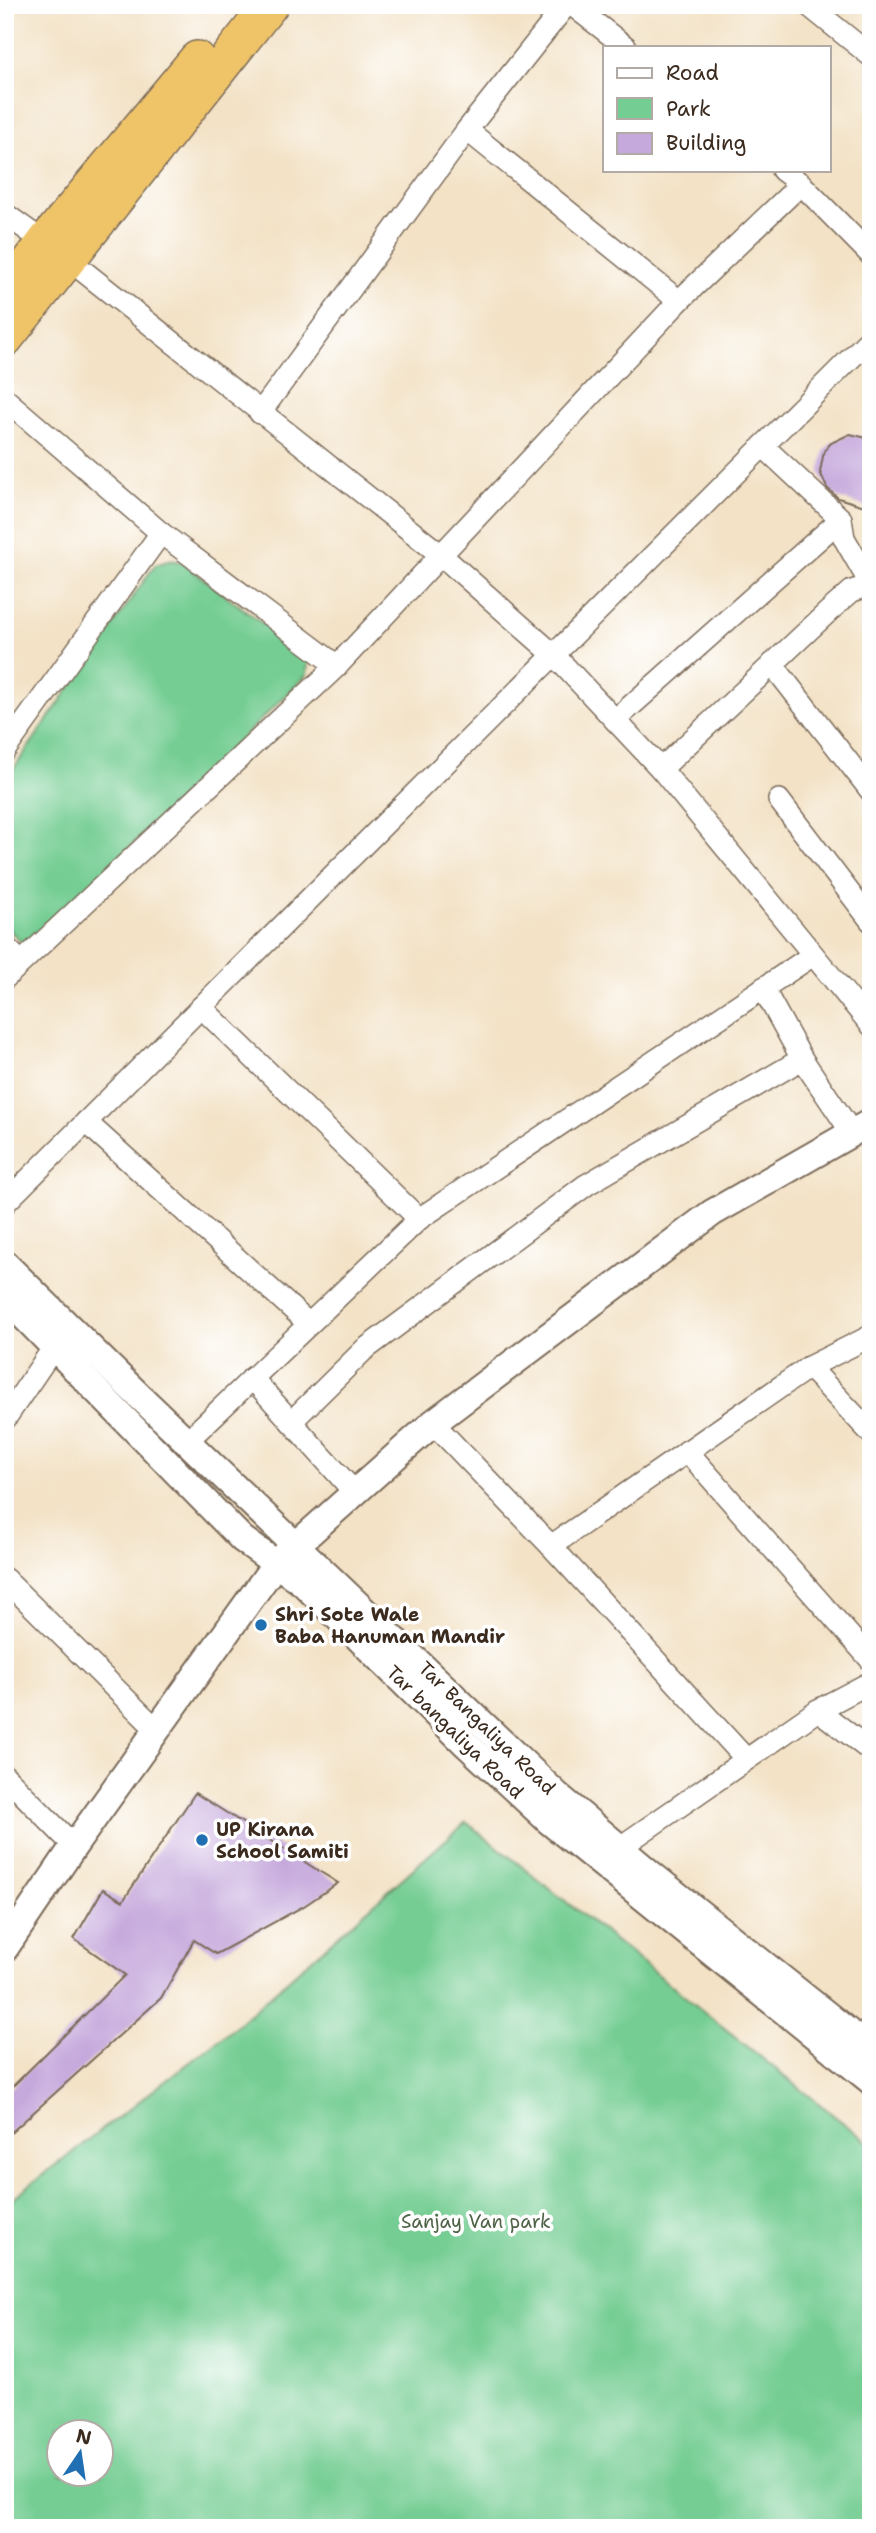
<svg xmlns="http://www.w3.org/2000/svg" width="876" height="2533" font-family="'Shantell Sans',sans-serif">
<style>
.green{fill:#74cd93;stroke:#587c58;stroke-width:2;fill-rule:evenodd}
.building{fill:#c5a8dc}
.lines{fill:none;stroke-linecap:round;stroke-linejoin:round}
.minor-casing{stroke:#7b6a59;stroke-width:24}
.tertiary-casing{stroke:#7b6a59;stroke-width:30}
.trunk-casing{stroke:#7b6a59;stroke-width:38}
.minor{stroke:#fff;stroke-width:21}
.tertiary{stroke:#fff;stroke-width:26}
.trunk{stroke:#efc469;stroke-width:35}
.poi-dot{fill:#1f6fb2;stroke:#fff;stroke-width:2.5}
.labels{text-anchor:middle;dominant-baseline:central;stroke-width:7;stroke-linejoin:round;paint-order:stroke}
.poi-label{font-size:19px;font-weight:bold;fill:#3b2a1e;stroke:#fff;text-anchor:start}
.street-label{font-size:19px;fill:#3b2a1e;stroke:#fff}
.park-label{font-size:19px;fill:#4f6347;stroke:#fff}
</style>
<rect width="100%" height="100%" fill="#fff"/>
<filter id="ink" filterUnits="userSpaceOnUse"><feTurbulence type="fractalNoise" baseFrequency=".0143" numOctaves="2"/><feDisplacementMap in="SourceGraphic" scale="14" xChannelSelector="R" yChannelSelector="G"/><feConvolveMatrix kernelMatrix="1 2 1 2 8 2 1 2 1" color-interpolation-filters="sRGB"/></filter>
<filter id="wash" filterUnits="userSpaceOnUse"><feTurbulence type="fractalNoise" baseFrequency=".00686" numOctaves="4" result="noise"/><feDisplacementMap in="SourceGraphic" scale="28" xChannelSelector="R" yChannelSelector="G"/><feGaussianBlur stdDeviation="1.57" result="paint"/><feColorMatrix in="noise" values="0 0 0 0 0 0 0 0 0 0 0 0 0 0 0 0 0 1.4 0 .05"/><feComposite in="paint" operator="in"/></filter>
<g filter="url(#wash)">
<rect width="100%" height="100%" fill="#f3e2c6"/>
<g class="green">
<polygon points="171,560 183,563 303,654 308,662 307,675 27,947 5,926 5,781 155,565"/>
<path d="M466,1822L871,2145V2528H5V2204L228,2033ZM60,2432H102V2474H60Z"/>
</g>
<g id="blocks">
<g class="building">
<polygon points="850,434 871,439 871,508 838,498 827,488 820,472 824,451 831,443"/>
<polygon points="195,1793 338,1883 304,1906 216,1954 194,1940 161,1998 5,2138 5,2094 125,1975 74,1939 103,1889 123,1901"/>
</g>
</g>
</g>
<g filter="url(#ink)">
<use href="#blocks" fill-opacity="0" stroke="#7b6a59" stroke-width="2"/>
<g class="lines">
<g class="minor-casing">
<g id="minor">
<polyline points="572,5 626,47"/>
<polyline points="808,5 871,56"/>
<polyline points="467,130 679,301"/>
<polyline points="782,170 801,184 871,255"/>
<polyline points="5,214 68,259 441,555 554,655 661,769 871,1025"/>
<polyline points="5,399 161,533 337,666"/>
<polyline points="260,413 467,130 566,5"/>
<polyline points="763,446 841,519 844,538 871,585"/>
<polyline points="772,664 871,791"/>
<polyline points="615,720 841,519"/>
<polyline points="5,750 161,533"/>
<polyline points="661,769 829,611 852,591 871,585"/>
<polyline points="779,800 871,921"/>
<polyline points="5,947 21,962"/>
<polyline points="5,978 337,666 679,301 801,184"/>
<polyline points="763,988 802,1059 852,1133"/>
<polyline points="201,1007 419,1219"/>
<polyline points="86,1122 309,1324"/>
<polyline points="5,1203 871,338"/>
<polyline points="809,1367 871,1433"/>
<polyline points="252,1378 355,1493"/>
<polyline points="5,1419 54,1347"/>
<polyline points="291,1422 364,1350 586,1185 802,1059"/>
<polyline points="433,1423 551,1546 746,1759"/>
<polyline points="186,1442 419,1219 813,955"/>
<polyline points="687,1451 871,1660"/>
<polyline points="551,1546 809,1367 871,1336"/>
<polyline points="5,1579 156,1729"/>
<polyline points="818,1710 871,1751"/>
<polyline points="5,1776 74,1846"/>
<polyline points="609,1855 818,1710 871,1682"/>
</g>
</g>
<g class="tertiary-casing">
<g id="tertiary">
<polyline points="5,1264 133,1390 557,1795 652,1875 871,2050"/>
<polyline points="5,1297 242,1539 303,1583 466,1744 550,1822 871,2081"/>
<polyline points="5,1948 74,1846 276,1563 433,1423 712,1213 871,1122"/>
</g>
</g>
<g class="trunk-casing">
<g id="trunk">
<polyline points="5,295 45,242 197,59"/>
<polyline points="5,339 270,5"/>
</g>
</g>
<use href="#minor" class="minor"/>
<use href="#tertiary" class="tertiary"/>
<use href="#trunk" class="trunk"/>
</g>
</g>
<g class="poi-dot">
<circle cx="261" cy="1625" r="7"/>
<circle cx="202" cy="1840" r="7"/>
</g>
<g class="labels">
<g class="poi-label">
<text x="275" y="1614">Shri Sote Wale<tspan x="275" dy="22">Baba Hanuman Mandir</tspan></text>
<text x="216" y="1829">UP Kirana<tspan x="216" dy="22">School Samiti</tspan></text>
</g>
<g class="street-label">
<text transform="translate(487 1728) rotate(44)">Tar Bangaliya Road</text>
<text transform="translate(455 1732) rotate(44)">Tar bangaliya Road</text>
</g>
<g class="park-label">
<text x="476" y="2221">Sanjay Van park</text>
</g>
</g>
<rect width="876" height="2533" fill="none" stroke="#fff" stroke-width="28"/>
<rect x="603" y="46" width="228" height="126" fill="#ffffff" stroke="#b1aaa5" stroke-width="2"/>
<rect x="617" y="68" width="35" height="10" fill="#ffffff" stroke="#b1aaa5" stroke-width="2"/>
<text x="666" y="80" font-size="21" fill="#3b2a1e">Road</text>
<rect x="617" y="98" width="35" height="21" fill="#74cd93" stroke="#b1aaa5" stroke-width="2"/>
<text x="666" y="116" font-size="21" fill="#3b2a1e">Park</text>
<rect x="617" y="133" width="35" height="21" fill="#c5a8dc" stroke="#b1aaa5" stroke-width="2"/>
<text x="666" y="150" font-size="21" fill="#3b2a1e">Building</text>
<g transform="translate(80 2453) rotate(13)"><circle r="33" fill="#ffffff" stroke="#b1aaa5" stroke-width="2"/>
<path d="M0-5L12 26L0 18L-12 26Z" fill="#1f6fb2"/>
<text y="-10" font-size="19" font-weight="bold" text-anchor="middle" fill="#3b2a1e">N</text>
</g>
</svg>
